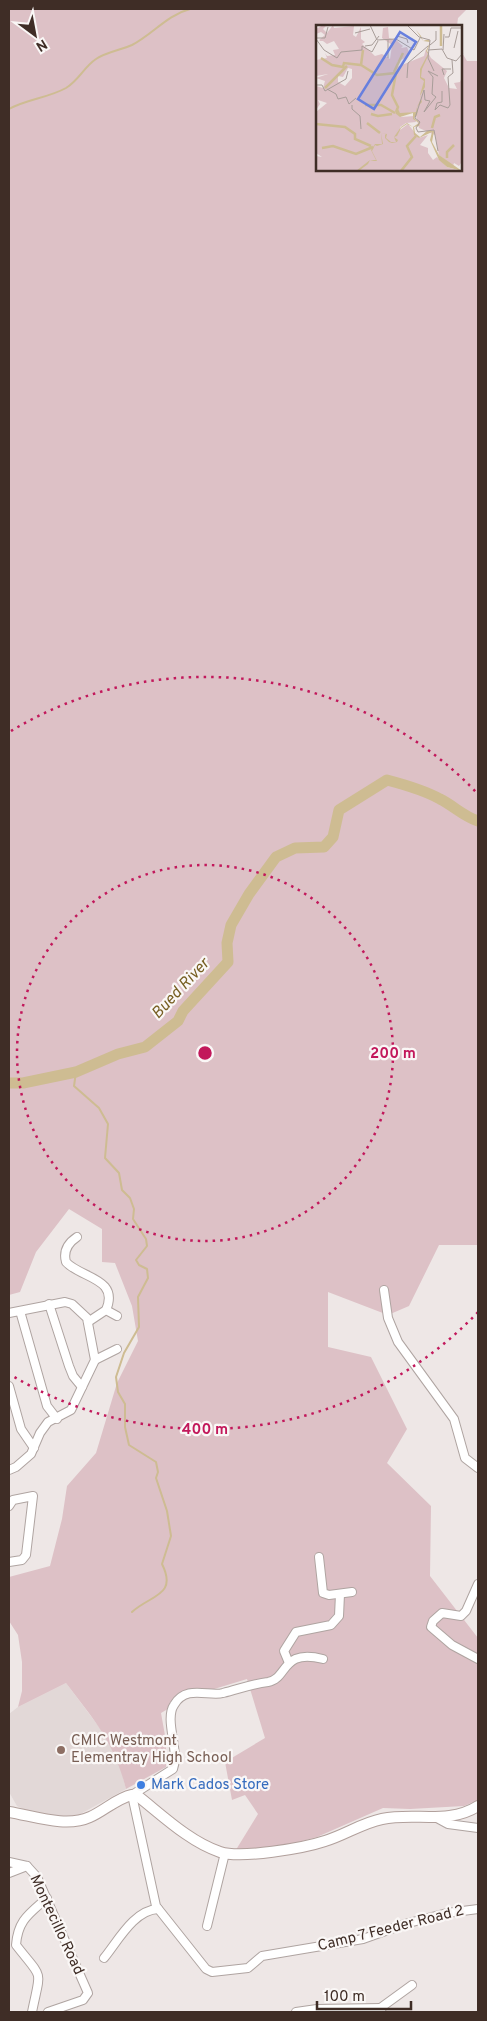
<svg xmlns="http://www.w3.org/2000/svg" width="487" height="2021" font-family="Overpass,sans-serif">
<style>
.built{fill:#e2d8d7}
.green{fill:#ddc1c6}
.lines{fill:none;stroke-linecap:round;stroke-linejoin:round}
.stream{stroke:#cebc92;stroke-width:2}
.river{stroke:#cebc92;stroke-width:11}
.street-casing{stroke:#afa4a1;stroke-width:10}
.secondary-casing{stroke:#b1a09c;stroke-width:12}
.street{stroke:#fff;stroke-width:8}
.secondary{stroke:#fff;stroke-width:10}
.ring{fill:none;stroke:#c2185b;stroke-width:2.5;stroke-dasharray:2.5 5}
.education-dot{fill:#8d6e63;stroke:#faf7f6;stroke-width:2}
.shop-dot{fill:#3f7fe0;stroke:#faf7f6;stroke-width:2}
.labels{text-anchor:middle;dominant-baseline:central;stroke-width:4.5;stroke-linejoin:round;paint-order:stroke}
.education-label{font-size:15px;fill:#785e54;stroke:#faf7f6;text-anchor:start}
.shop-label{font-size:15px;fill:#366cbe;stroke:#faf7f6;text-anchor:start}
.street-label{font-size:15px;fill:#3f2d26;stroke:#faf7f6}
.water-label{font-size:16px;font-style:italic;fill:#775f23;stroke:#faf7f6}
.inset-river{fill:none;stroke:#cebc92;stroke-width:2.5}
.inset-road{fill:none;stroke:#a89d99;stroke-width:1}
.view{fill:#677fde;fill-opacity:0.15;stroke:#677fde;stroke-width:2.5}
.inset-edge{fill:none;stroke:#3f2d26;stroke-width:2.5}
.centre{fill:#c2185b;stroke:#faf7f6;stroke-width:2.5}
.ring-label{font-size:15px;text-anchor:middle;font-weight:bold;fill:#c2185b;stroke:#faf7f6;stroke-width:4.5;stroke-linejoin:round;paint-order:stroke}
</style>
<rect width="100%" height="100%" fill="#eee7e6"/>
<polygon class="built" points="66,1683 108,1739 119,1762 126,1789 73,1818 31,1813 17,1806 9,1792 9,1714 18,1707"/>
<path class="green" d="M9,9H467L458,18L457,26H317V170H461V51L467,61H478V1245H439L409,1306L388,1315L328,1292V1347L371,1357L407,1429L387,1463L431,1506L430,1576L478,1638V1800L464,1806L410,1809L383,1808L317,1837L291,1844L234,1853L258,1814L245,1795L232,1800L225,1762L265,1738L247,1679L188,1697L161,1713L166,1741V1767L126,1789C114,1742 95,1721 66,1683L18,1707L22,1691V1662L18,1635L9,1621V1577L50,1566L62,1519L67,1486L96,1453L117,1383L138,1341L132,1306L115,1263L102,1262V1229L69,1209L36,1252L20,1292L9,1295Z"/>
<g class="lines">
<g class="stream">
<path d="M9,109C27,99 48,98 66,88C79,80 84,67 96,59C106,52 121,50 132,45C153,34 167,15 190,9"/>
<path d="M76,1072L74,1086L99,1108L108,1124L105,1158L119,1173L122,1190L130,1198L134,1209L133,1219L146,1239L147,1246L136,1260L139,1265L147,1269L148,1278L138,1297L139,1327L124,1353L116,1377L118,1392L125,1404V1427L129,1445L156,1462L158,1472L156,1478L167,1511L171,1536L162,1564C178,1596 150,1595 132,1612"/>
</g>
<path class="river" d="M9,1083H23L76,1072L118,1054L145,1047L178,1021L183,1011L228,962L227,943L231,925L249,894L276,857L295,848L324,847L333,837L339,810L387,780C406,785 424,790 440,799C454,806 463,816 478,821"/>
<g class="street-casing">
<g id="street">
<path d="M77,1237C68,1243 63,1251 66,1262C80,1278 120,1278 106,1310L88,1322"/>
<polyline points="384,1290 388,1318 398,1342 454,1419 465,1458 478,1468"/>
<polyline points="49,1304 69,1366 73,1376 82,1387"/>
<polyline points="106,1310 117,1316"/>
<polyline points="20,1311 47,1406 57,1419"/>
<polyline points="9,1313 65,1302 72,1304 87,1318 95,1360 71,1410 48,1422 40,1433 31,1454 16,1467 9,1470"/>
<polyline points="95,1360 117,1349"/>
<polyline points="9,1386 21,1429 34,1448"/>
<polyline points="9,1506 13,1500 33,1496 26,1555 22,1560 9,1562"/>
<polyline points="319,1557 323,1593 329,1595 352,1592"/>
<polyline points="478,1584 466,1611 461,1616 442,1613 433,1621 431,1627 452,1645 478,1659"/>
<path d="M323,1659C281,1648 288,1679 268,1682C252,1684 239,1689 223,1693C209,1697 186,1684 174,1705C164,1720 180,1751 173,1769L132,1795L156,1906L206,1969L212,1972L248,1968L262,1956L363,1939L405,1924L447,1913L478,1909"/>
<polyline points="289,1663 284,1651 296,1632 331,1625 339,1616 340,1594"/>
<polyline points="437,1818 448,1824 478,1828"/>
<polyline points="9,1862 27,1866 37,1877 88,1993 83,2000 48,2012"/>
<polyline points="9,1873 27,1866"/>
<polyline points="207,1926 225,1853"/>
<path d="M104,1958C118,1941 134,1910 158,1909"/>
<polyline points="379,2009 412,1985"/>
<path d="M32,2012C41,1967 44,1981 16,1945C18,1920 29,1914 47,1898"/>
<polyline points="296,2012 317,2009 382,2008"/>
</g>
</g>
<g class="secondary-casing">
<path id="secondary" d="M9,1812C34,1816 66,1828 90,1817C104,1811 117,1798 132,1795L139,1797C163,1816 190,1842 220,1852C241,1859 304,1848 325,1841C345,1835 362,1823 382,1819C415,1812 448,1825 478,1806"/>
</g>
<use href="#street" class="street"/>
<use href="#secondary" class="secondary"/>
</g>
<g class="ring">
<circle cx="205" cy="1053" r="188"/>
<path d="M478 1312A376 376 0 0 1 11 1375M11 731A376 376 0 0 1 478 794"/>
</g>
<circle class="education-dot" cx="61" cy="1750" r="5"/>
<circle class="shop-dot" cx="141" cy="1785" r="5"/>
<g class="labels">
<g class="education-label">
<text x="71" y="1741">CMIC Westmont<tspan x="71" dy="17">Elementray High School</tspan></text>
</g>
<g class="shop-label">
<text x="151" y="1785">Mark Cados Store</text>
</g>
<g class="street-label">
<text transform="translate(56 1925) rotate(65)">Montecillo Road</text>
<text transform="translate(391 1929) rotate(-14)">Camp 7 Feeder Road 2</text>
</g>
<g class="water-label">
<text transform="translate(181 989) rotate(-47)">Bued River</text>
</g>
</g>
<g transform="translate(316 25)">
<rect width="146" height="146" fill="#eee7e6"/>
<path d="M7,0H11L7,4L11,8L17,0L18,3L38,1L37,10L40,12L45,2V14L49,17L46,19L59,31L66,29L74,34L76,20L66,13L67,3L72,2L73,13L80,15L87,21L85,23L91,22L93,27L91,32L81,37V42L108,31L110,24L115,33L131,46L128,53L133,63L141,64L138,58L144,57L146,52L147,135L143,141L138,138L137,141L123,130L119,110L103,103L99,87L84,89L81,84L79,87L85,92L98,91L100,97L90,98L84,102V105L92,99L103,113L112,110L104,120L112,123V128L117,135L121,132L131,142L145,146H0V131L6,132L0,128V87L11,78L2,75L4,79L0,85V61L7,63L9,56L0,53L12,49L0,51V35L11,33L9,28L11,31L19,30L17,25L23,24L18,16L11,19L7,16H4L3,15L9,10L5,7L0,9V4ZM32,43L36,44V53L29,61L22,57V51L27,52Z" fill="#ddc1c6" fill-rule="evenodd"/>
<path d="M100,5L105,11L107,16L110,15H113L114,16V19L111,26L113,29L106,44L105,52L109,54V62L104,71L106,77L101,82L102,85L101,90L98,93L104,98L103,101L98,102L99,108L104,112L111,106H118L116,117L123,130L146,146L131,142L123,135L114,115L116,107L103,113L98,110L97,102L91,99L85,103L81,111L78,112L82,115L81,117L76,118L73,117L69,113V110L70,109L65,108L67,119L61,121L59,120L56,126L61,136H58L54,135L52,139L44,145L40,146L54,135H60L55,125L59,119H66L65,108L71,109L70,113L75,117H80L78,112L85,102L91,98L97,102L103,98L97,94V88L84,92L79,88L82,84L84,88L100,87L101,82L105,74L104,70L108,56L104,53V44L112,29L110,26L114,17L107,16Z" fill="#cebc92"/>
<path class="inset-river" d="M125,1V21M5,33L16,40L27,42L28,38L45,40L47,25M45,40L61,50L80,48L76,70L82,82L80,87M78,47L87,28M9,63L31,41M49,80H65L79,88M55,89L62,91L76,89M51,98L64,108M0,99L29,102L39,109V114L55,121M116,103L119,92L124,90M6,123L17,121L40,129L57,122M131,133V127L138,120M85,146L96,132L91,121L100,111"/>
<path class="inset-road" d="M54,0L61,15L80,14L98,25L104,13M91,0L103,12L114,15L112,33L118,46M0,7V14L8,25L21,33L25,27L46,25V21L56,27L62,16M39,8L54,4M129,12H133L135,3H147M0,13H9L12,2M80,13L81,11L91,14L92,18M72,15V33M114,20L120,15V6M49,21L56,20L63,11M138,23L142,6M112,25L126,24L131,33L140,36L147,28M127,25L128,9M128,50L126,44H135M122,51L112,46L117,52L116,69L120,72L108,87L114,76L109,75L108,65L99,93L104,97L100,103L102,107L118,105L122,126M91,53L92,38L112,21M0,60H6L9,66L30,54L32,46M11,64L20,69L22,74L30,72L33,79L40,73M126,66V77L121,78L119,85L124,80L132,83L134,80L132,52L137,48L136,35M36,80V84L44,91L45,104"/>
<path class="view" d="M84,7L100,17L58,84L42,74Z"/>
<rect width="146" height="146" class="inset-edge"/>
</g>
<circle cx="205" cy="1053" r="8" class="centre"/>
<g class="ring-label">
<text x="393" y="1058">200 m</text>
<text x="205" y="1434">400 m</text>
</g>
<rect width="487" height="2021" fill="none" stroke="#3f2d26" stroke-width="20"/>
<g transform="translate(35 35) rotate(148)" stroke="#faf7f6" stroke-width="4" paint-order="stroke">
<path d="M0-4L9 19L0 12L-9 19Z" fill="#3f2d26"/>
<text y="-8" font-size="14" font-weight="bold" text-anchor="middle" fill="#3f2d26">N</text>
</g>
<path d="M317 2001v8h94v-8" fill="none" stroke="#3f2d26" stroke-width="2.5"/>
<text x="324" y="2001" font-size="15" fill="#3f2d26" stroke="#faf7f6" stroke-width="4" paint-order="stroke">100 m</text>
</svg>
